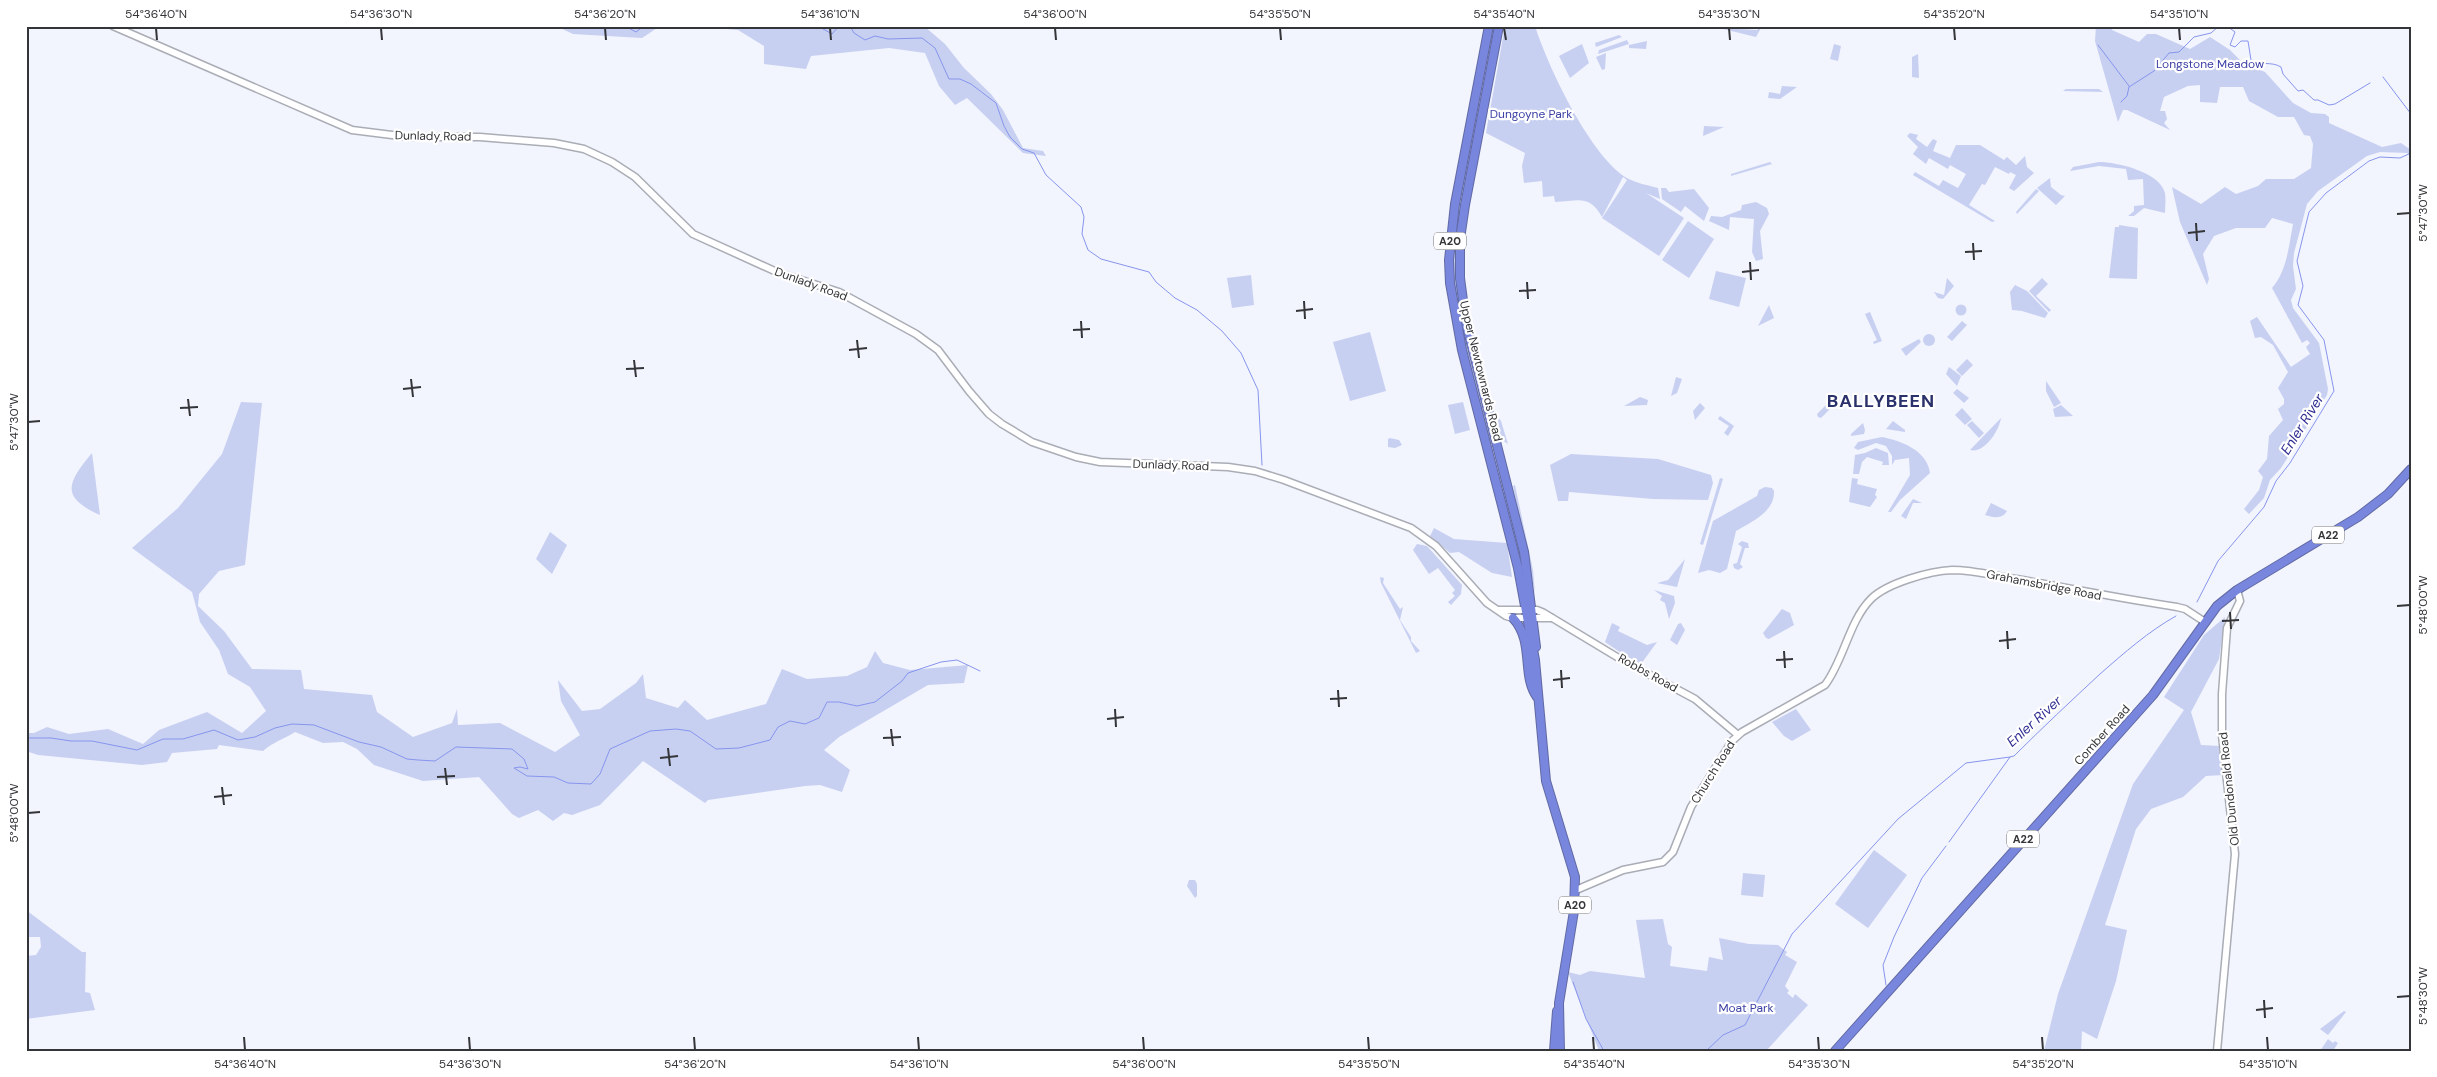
<svg xmlns="http://www.w3.org/2000/svg" width="2437" height="1077" font-family="'DM Sans',sans-serif">
<style>
.green{fill:#c8d0f2}
.lines{fill:none;stroke-linecap:round;stroke-linejoin:round}
.stream{stroke:#8795ed;stroke-width:1}
.secondary-casing{stroke:#aaadb5;stroke-width:9}
.highway-casing{stroke:#616aa3;stroke-width:10}
.secondary{stroke:#fff;stroke-width:6}
.highway{stroke:#7986dd;stroke-width:8}
.ticks{fill:none;stroke:#343538;stroke-width:2}
.labels{text-anchor:middle;dominant-baseline:central;stroke-width:4.5;stroke-linejoin:round;paint-order:stroke}
.shield{fill:#fff;stroke:#717274;stroke-width:1}
.shield-label{font-size:11px;font-weight:bold;fill:#343538}
.park-label{font-size:12px;fill:#3c40a5;stroke:#fff}
.street-label{font-size:12px;fill:#343538;stroke:#fff}
.water-label{font-size:14px;font-style:italic;fill:#2e2d91;stroke:#fff}
.district-label{font-size:18px;font-weight:bold;letter-spacing:1px;fill:#2b316b;stroke:#fff}
.neatline{fill:none;stroke:#343538;stroke-width:2}
.ticks-label{font-size:12px;text-anchor:middle;fill:#343538}
</style>
<rect width="100%" height="100%" fill="#f2f4fe"/>
<g class="green">
<polygon points="556,26 660,26 642,38 573,34"/>
<polygon points="692,26 924,26 945,44 964,68 991,94 1003,110 1023,148 1043,151 1046,156 1023,153 967,98 955,105 939,86 925,53 889,48 811,56 806,69 764,64 764,46 738,30"/>
<polygon points="1491,26 1495,26 1480,94 1479,93"/>
<path d="M1505,26H1535C1548,67 1589,153 1625,177C1635,183 1647,185 1658,188L1660,199L1646,193L1684,218L1659,256L1602,218L1627,180L1623,177L1602,217C1589,194 1579,201 1555,202L1554,196L1543,197L1542,181L1524,183L1522,166L1525,153L1486,133Z"/>
<polygon points="1711,26 1738,26 1738,29 1757,30 1762,26 1756,37"/>
<path d="M2096,26H2112V30L2139,42L2147,34H2156L2190,49L2210,37L2230,50L2242,62L2265,72L2293,103L2311,113L2325,114L2329,117V123L2382,147L2401,143L2411,150V156L2407,153L2380,152L2367,156L2318,191L2307,204L2294,253L2293,266L2296,289L2291,300L2293,308L2319,343L2328,389L2327,395L2281,468L2270,480L2264,498L2249,514L2244,509L2259,490L2263,477L2258,471L2267,459L2269,436L2283,420L2278,409L2284,404V399L2278,388L2288,372L2273,345L2261,337L2255,338L2250,321L2257,317L2291,367L2310,354L2306,347L2310,343L2307,340L2302,343L2272,288C2287,271 2289,245 2293,224L2272,218L2265,228H2236L2214,236L2203,254L2209,279L2207,285L2180,222L2172,187L2201,204L2225,187L2236,194L2258,186L2266,179H2294L2311,168L2313,144L2310,136L2304,135L2294,117H2278L2249,101L2243,87H2220L2217,103L2200,102V85L2188,86L2164,97L2160,111H2165L2167,119L2164,123L2170,130L2127,110H2123L2118,122L2095,41Z"/>
<polygon points="1619,35 1622,37 1596,47 1595,43"/>
<polygon points="1627,40 1629,44 1598,54 1599,50"/>
<polygon points="1647,41 1646,49 1629,48 1629,45"/>
<polygon points="1582,44 1589,63 1570,78 1559,56"/>
<polygon points="1834,44 1841,46 1838,61 1830,59"/>
<polygon points="1606,53 1605,69 1602,70 1596,57"/>
<polygon points="1918,54 1919,78 1912,77 1912,57"/>
<polygon points="1782,86 1797,87 1780,99 1768,98 1769,92 1780,94"/>
<polygon points="2066,89 2099,89 2103,92 2063,91"/>
<polygon points="1480,104 1471,157 1460,199 1477,105"/>
<polygon points="1704,126 1724,127 1703,136"/>
<polygon points="1910,133 1918,135 1916,139 1927,147 1933,139 1937,141 1933,151 1950,158 1956,145 1980,145 2004,160 2007,157 2016,165 2025,156 2027,167 2034,173 2014,191 2009,188 2016,175 2010,172 2009,174 1995,167 1985,185 1982,184 1969,205 1995,221 1992,222 1913,175 1915,172 1939,186 1943,180 1958,188 1966,174 1950,165 1948,169 1929,158 1926,164 1913,154 1918,147 1907,136"/>
<polygon points="1770,162 1772,164 1731,176 1731,174"/>
<path d="M2099,162C2117,162 2160,172 2165,193C2166,199 2165,207 2165,213L2144,208L2134,216H2128L2134,211V206L2144,205L2143,179L2128,180L2126,169L2099,166L2070,171L2073,167Z"/>
<polygon points="2050,178 2051,187 2061,195 2065,196 2056,205 2037,188"/>
<polygon points="1661,188 1666,188 1669,192 1694,189 1709,208 1704,221 1685,206 1681,212 1662,199"/>
<polygon points="2036,189 2039,191 2017,214 2016,212"/>
<polygon points="1756,202 1767,208 1769,214 1760,231 1763,259 1756,261 1752,252 1754,219 1730,217 1729,230 1709,221 1711,216 1722,217 1741,210 1742,205"/>
<path d="M1459,210L1461,211L1456,262L1458,300L1494,443L1490,444C1470,370 1439,288 1459,210Z"/>
<polygon points="1688,221 1714,239 1689,278 1662,260"/>
<polygon points="2119,225 2138,228 2137,279 2109,278 2115,227 2119,227"/>
<polygon points="1716,271 1746,278 1739,307 1709,299"/>
<polygon points="1251,275 1254,305 1232,308 1227,278"/>
<polygon points="1947,278 1954,286 1943,299 1938,298 1934,292 1944,295"/>
<polygon points="2042,278 2048,284 2036,296 2051,310 2049,312 2029,291"/>
<polygon points="2015,285 2027,291 2048,313 2045,318 2022,311 2012,310 2010,292"/>
<circle cx="1961" cy="310" r="5.5"/>
<polygon points="1769,305 1774,318 1758,326"/>
<polygon points="1870,312 1882,341 1874,344 1873,342 1877,340 1865,314"/>
<polygon points="1962,321 1967,325 1952,341 1947,337"/>
<polygon points="1370,332 1386,391 1350,401 1333,342"/>
<circle cx="1929" cy="340" r="6"/>
<polygon points="1919,339 1921,342 1906,356 1901,349"/>
<polygon points="1967,359 1973,365 1962,376 1956,370"/>
<polygon points="1949,367 1961,376 1957,386 1946,374"/>
<polygon points="1676,377 1682,379 1677,393 1671,396"/>
<polygon points="2046,381 2061,403 2054,407 2046,391"/>
<polygon points="1957,389 1969,398 1964,403 1953,393"/>
<polygon points="1640,397 1648,400 1647,405 1624,406"/>
<polygon points="1831,400 1834,400 1835,404 1821,418 1818,417 1817,414"/>
<path d="M241,402L262,403L245,565L219,571L199,594L198,606L224,631L252,669L301,670L304,689L372,695L377,712L413,737L452,723L457,709L458,725L500,723L555,752L580,735L561,701L558,680L582,711L600,709L636,683L643,674L646,698L678,708L685,700L707,720L766,704L782,669L807,679L847,676L867,667L875,651L883,663L910,670L968,665L964,683L928,685L839,737L824,750L850,770L842,792L820,785L805,786L708,800L705,803L643,761L600,805L572,815L564,813L553,821L538,810L519,818L512,814L479,777L423,781L374,765L357,749L343,742L323,743L295,732C284,739 273,742 263,751L219,745L217,749L172,753L167,762L142,765L38,755L26,751V733H34L47,727L69,734L108,729L143,744L159,730L207,712L242,733L266,711L250,687L228,674L219,650L200,622L192,592L132,548L178,508L222,454Z"/>
<polygon points="1463,402 1470,430 1455,434 1448,405"/>
<polygon points="1700,403 1705,408 1695,420 1693,411"/>
<polygon points="2061,405 2073,416 2055,417 2053,409"/>
<polygon points="1962,408 1972,419 1965,425 1955,415"/>
<polygon points="1495,413 1501,421 1508,444 1501,439"/>
<polygon points="1720,416 1734,426 1728,436 1724,433 1729,426 1718,419"/>
<path d="M2001,418C1999,431 1984,454 1970,450Z"/>
<polygon points="1893,421 1905,430 1905,432 1886,429"/>
<polygon points="1972,421 1984,433 1979,438 1967,425"/>
<polygon points="1863,423 1865,430 1864,434 1851,436 1851,434"/>
<path d="M1882,437C1901,441 1927,450 1930,473L1900,500L1891,512H1888L1910,475L1909,458L1895,460L1892,465V456L1886,446L1876,443L1858,450L1854,448L1858,442Z"/>
<polygon points="1390,438 1399,440 1402,445 1395,448 1388,447 1388,439"/>
<polygon points="1876,448 1888,453 1889,465 1882,465 1883,462 1867,457 1862,462 1859,474 1853,474 1855,455 1865,453"/>
<path d="M92,453L100,515C59,497 68,482 92,453Z"/>
<polygon points="1571,454 1658,459 1711,475 1713,483 1708,500 1653,499 1569,492 1568,501 1558,501 1550,465"/>
<polygon points="1498,459 1521,556 1527,593 1496,460"/>
<polygon points="1720,478 1723,479 1703,545 1700,544"/>
<polygon points="1852,478 1858,479 1857,484 1877,489 1875,495 1877,497 1870,507 1849,502"/>
<polygon points="1515,485 1533,570 1535,593 1513,486"/>
<path d="M1765,487L1772,488L1774,491C1775,512 1751,522 1736,531L1727,569L1720,573L1709,570L1698,573L1713,521L1757,496L1759,490Z"/>
<polygon points="1913,499 1922,503 1913,503 1906,519 1901,516"/>
<path d="M1991,503L2007,511C2002,520 1992,517 1985,515Z"/>
<polygon points="1434,528 1454,539 1507,543 1512,577 1492,573 1459,552 1450,553 1430,536"/>
<polygon points="550,532 567,545 552,574 536,559"/>
<polygon points="1742,541 1748,543 1749,548 1745,548 1740,564 1743,567 1738,570 1734,568 1733,564 1737,563 1742,547 1738,544"/>
<polygon points="1417,544 1427,546 1462,585 1461,594 1451,605 1448,602 1455,596 1452,593 1455,590 1438,568 1429,574 1413,550"/>
<polygon points="1685,559 1677,587 1657,583 1668,580"/>
<polygon points="1380,577 1384,578 1383,583 1400,609 1403,607 1400,620 1411,637 1411,641 1420,651 1416,653 1381,583"/>
<polygon points="1654,590 1674,596 1675,603 1669,619 1665,603 1660,600 1662,596"/>
<polygon points="1782,609 1790,613 1794,625 1769,639 1766,638 1763,633"/>
<polygon points="2225,617 2219,659 2191,712 2201,745 2219,746 2223,775 2206,776 2183,797 2151,809 2136,829 2105,925 2127,930 2116,981 2097,1039 2082,1031 2081,1051 2044,1051 2058,994 2133,784 2184,710 2164,697 2204,635"/>
<polygon points="1612,623 1620,627 1618,631 1647,645 1657,642 1641,664 1636,663 1605,642"/>
<polygon points="1681,623 1685,630 1677,645 1670,640 1678,624"/>
<polygon points="1796,709 1811,730 1792,741 1784,736 1772,722"/>
<polygon points="1874,850 1907,875 1868,928 1835,904"/>
<polygon points="1743,873 1765,875 1763,897 1741,895"/>
<polygon points="1189,880 1195,880 1197,884 1197,896 1195,898 1187,886"/>
<polygon points="26,910 82,952 86,952 85,992 90,993 95,1010 26,1019 26,956 36,955 41,947 40,937 26,937"/>
<polygon points="1663,919 1668,944 1672,947 1670,966 1707,971 1709,957 1723,960 1719,938 1749,944 1778,945 1787,952 1785,955 1797,962 1785,986 1789,991 1787,993 1793,998 1795,994 1808,1005 1766,1051 1599,1051 1568,972 1580,975 1590,971 1645,978 1636,920"/>
<polygon points="2344,1011 2346,1012 2328,1035 2320,1029"/>
<polygon points="2328,1039 2333,1043 2335,1041 2338,1043 2333,1051 2320,1051"/>
</g>
<g class="lines">
<g class="stream">
<polyline points="625,26 636,32 644,26"/>
<polyline points="818,26 832,34 839,26"/>
<polyline points="850,26 854,33 865,40 875,36 888,39 922,38 935,48 949,79 960,79 971,84 996,103 1004,126 1010,137 1022,149 1034,153 1046,175 1081,207 1084,217 1082,234 1088,250 1101,259 1149,272 1156,282 1175,298 1197,310 1222,331 1241,353 1258,390 1262,465"/>
<path d="M2227,26L2235,32L2230,45L2235,47L2241,41H2248L2251,60C2261,66 2271,61 2281,67L2283,74L2298,91L2303,90L2314,100H2318L2329,105L2335,104L2370,83"/>
<polyline points="2098,45 2129,86"/>
<polyline points="2383,77 2411,114"/>
<polyline points="2129,87 2154,71 2169,53 2179,52 2194,37 2211,33 2219,26"/>
<polyline points="2121,102 2127,96 2129,87"/>
<polyline points="2197,602 2218,561 2264,507 2276,481 2290,463 2334,391 2324,340 2298,305 2303,286 2297,261 2309,212 2326,193 2369,161 2380,157 2400,158 2411,153"/>
<polyline points="26,738 51,738 71,741 92,741 137,750 163,739 183,739 214,730 238,740 255,737 275,728 292,724 314,725 359,742 381,747 407,759 418,760 435,761 456,747 512,749 524,759 528,769 520,767 514,768 527,776 554,777 568,783 591,784 600,774 610,749 650,731 676,729 690,731 716,749 739,748 770,740 778,727 790,721 805,724 819,718 827,702 839,702 857,706 875,702 902,681 908,673 941,662 957,660 980,671"/>
<path d="M1949,842L2010,757L2014,756C2042,728 2071,701 2100,674C2124,653 2149,631 2176,616"/>
<polyline points="1573,982 1586,1019 1604,1051"/>
<polyline points="1886,985 1883,965 1894,937 1922,878 1946,846"/>
<polyline points="1706,1051 1723,1035 1745,1025 1792,934 1898,819 1966,763 2010,757"/>
</g>
<g class="secondary-casing">
<g id="secondary">
<polyline points="113,26 352,130 408,137 480,137 554,143 584,149 612,162 635,177 693,234 779,273 839,292 916,334 938,350 969,391 989,414 1002,424 1032,442 1076,457 1100,462 1228,467 1255,471 1284,480 1411,528 1436,546 1487,603 1506,616 1513,618 1552,618"/>
<polyline points="1499,610 1537,610 1544,613 1622,660 1695,699 1738,735"/>
<path d="M1576,890L1623,870L1663,862L1673,852L1691,807L1732,741L1742,732L1825,685C1844,660 1849,621 1871,599C1887,583 1930,571 1952,570C1974,570 1995,576 2016,579C2070,588 2123,599 2177,607L2185,609L2205,622"/>
<polyline points="2217,1051 2235,854 2222,735 2222,694 2227,628 2240,601 2237,590"/>
</g>
</g>
<g class="highway-casing">
<g id="highway">
<polyline points="1489,26 1455,204 1449,260 1450,283 1462,350 1518,568 1535,660 1546,781 1575,877 1574,911 1559,1003 1560,1051"/>
<polyline points="1499,26 1465,205 1460,239 1460,278 1466,323 1524,552 1536,647"/>
<path d="M1513,618C1535,642 1521,675 1537,697"/>
<polyline points="1554,1051 1557,1011"/>
<polyline points="1835,1051 2153,695 2217,606 2237,590 2358,517 2388,494 2411,469"/>
</g>
</g>
<use href="#secondary" class="secondary"/>
<use href="#highway" class="highway"/>
</g>
<path class="ticks" d="M156,28L157,40M381,28L382,40M605,28L606,40M830,28L831,40M1055,28L1056,40M1280,28L1281,40M1504,28L1506,40M1729,28L1730,40M1954,28L1955,40M2179,28L2180,40M2397,214L2410,213M2196,223L2197,241M2188,233L2205,231M1973,243L1974,260M1965,252L1982,251M1750,262L1751,280M1742,272L1759,270M1527,282L1528,299M1519,291L1536,290M1304,301L1305,319M1296,311L1313,309M1081,321L1082,338M1073,330L1090,329M857,340L859,358M849,350L867,348M634,360L636,377M626,369L644,368M411,379L413,397M403,389L421,387M188,399L190,416M180,408L198,407M28,422L40,421M2397,606L2410,605M2230,612L2231,629M2222,621L2239,620M2007,631L2008,649M1999,641L2016,639M1784,651L1785,668M1776,660L1793,659M1561,670L1562,688M1553,680L1570,678M1338,690L1339,707M1330,699L1347,698M1115,709L1116,727M1107,719L1124,717M891,729L893,746M883,738L901,737M668,748L670,766M660,758L678,756M445,768L447,785M437,777L455,776M222,787L224,805M214,797L232,795M28,813L40,812M2397,997L2410,996M2264,1000L2265,1018M2256,1010L2273,1008M244,1037L245,1050M469,1037L470,1050M694,1037L695,1050M918,1037L919,1050M1143,1037L1144,1050M1368,1037L1369,1050M1593,1037L1594,1050M1818,1037L1819,1050M2042,1037L2043,1050M2267,1037L2268,1050"/>
<g class="labels">
<g class="shield">
<rect x="1434" y="232.5" width="32" height="17" rx="4"/>
<rect x="2312" y="526.5" width="32" height="17" rx="4"/>
<rect x="2007" y="830.5" width="32" height="17" rx="4"/>
<rect x="1559" y="896.5" width="32" height="17" rx="4"/>
</g>
<g class="shield-label">
<text x="1450" y="241">A20</text>
<text x="2328" y="535">A22</text>
<text x="2023" y="839">A22</text>
<text x="1575" y="905">A20</text>
</g>
<g class="park-label">
<text x="2210" y="64">Longstone Meadow</text>
<text x="1531" y="114">Dungoyne Park</text>
<text x="1746" y="1008">Moat Park</text>
</g>
<g class="street-label">
<text transform="translate(433 136) rotate(1)">Dunlady Road</text>
<text transform="translate(811 284) rotate(20)">Dunlady Road</text>
<text transform="translate(1481 371) rotate(76)">Upper Newtownards Road</text>
<text transform="translate(1171 465) rotate(2)">Dunlady Road</text>
<text transform="translate(2044 585) rotate(11)">Grahamsbridge Road</text>
<text transform="translate(1648 673) rotate(29)">Robbs Road</text>
<text transform="translate(2102 735) rotate(-48)">Comber Road</text>
<text transform="translate(1713 772) rotate(-58)">Church Road</text>
<text transform="translate(2229 789) rotate(-96)">Old Dundonald Road</text>
</g>
<g class="water-label">
<text transform="translate(2302 424) rotate(-58)">Enler River</text>
<text transform="translate(2034 721) rotate(-42)">Enler River</text>
</g>
<g class="district-label">
<text x="1881" y="401">BALLYBEEN</text>
</g>
</g>
<rect width="2437" height="1077" fill="none" stroke="#ffffff" stroke-width="55"/>
<rect x="28" y="28" width="2382" height="1022" class="neatline"/>
<g class="ticks-label">
<text x="156" y="18">54°36'40"N</text>
<text x="381" y="18">54°36'30"N</text>
<text x="605" y="18">54°36'20"N</text>
<text x="830" y="18">54°36'10"N</text>
<text x="1055" y="18">54°36'00"N</text>
<text x="1280" y="18">54°35'50"N</text>
<text x="1504" y="18">54°35'40"N</text>
<text x="1729" y="18">54°35'30"N</text>
<text x="1954" y="18">54°35'20"N</text>
<text x="2179" y="18">54°35'10"N</text>
<text transform="translate(2423 213) rotate(-90)" y="4">5°47'30"W</text>
<text transform="translate(14 422) rotate(-90)" y="4">5°47'30"W</text>
<text transform="translate(2423 605) rotate(-90)" y="4">5°48'00"W</text>
<text transform="translate(14 813) rotate(-90)" y="4">5°48'00"W</text>
<text transform="translate(2423 996) rotate(-90)" y="4">5°48'30"W</text>
<text x="245" y="1068">54°36'40"N</text>
<text x="470" y="1068">54°36'30"N</text>
<text x="695" y="1068">54°36'20"N</text>
<text x="919" y="1068">54°36'10"N</text>
<text x="1144" y="1068">54°36'00"N</text>
<text x="1369" y="1068">54°35'50"N</text>
<text x="1594" y="1068">54°35'40"N</text>
<text x="1819" y="1068">54°35'30"N</text>
<text x="2043" y="1068">54°35'20"N</text>
<text x="2268" y="1068">54°35'10"N</text>
</g>
</svg>
